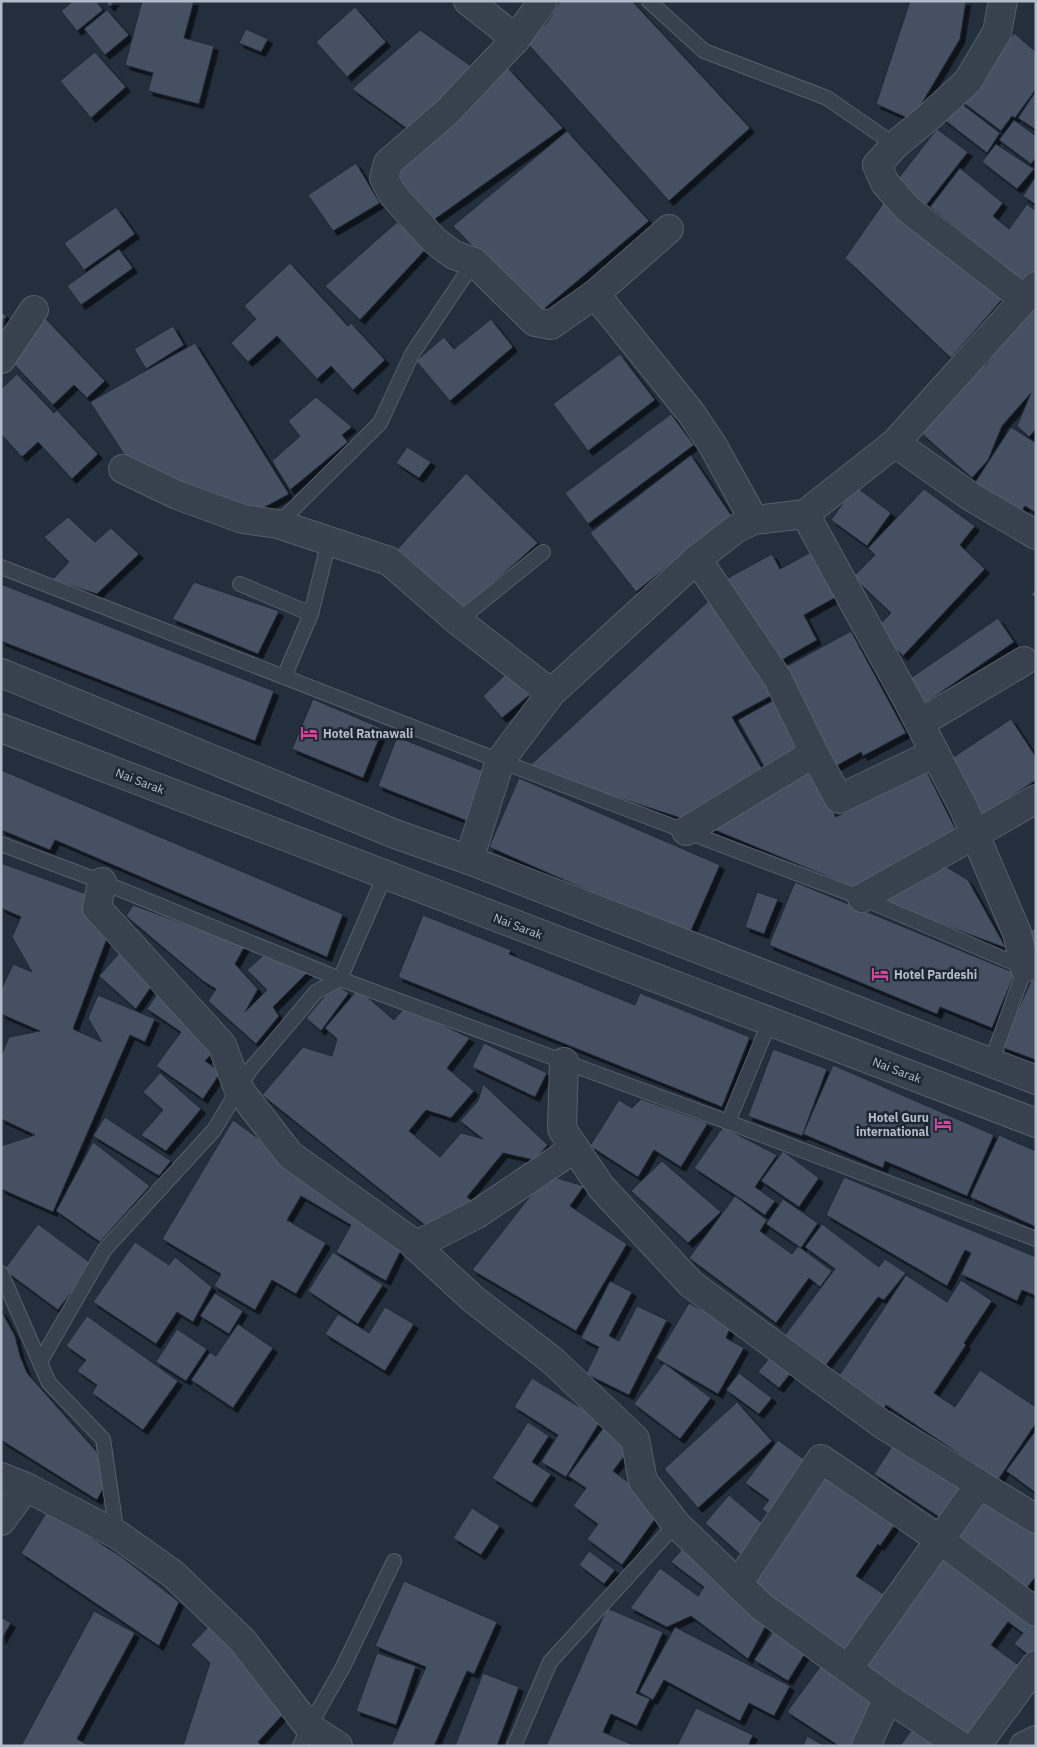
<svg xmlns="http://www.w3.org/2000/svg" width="1037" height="1747" font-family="'IBM Plex Sans',sans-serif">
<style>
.building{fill:#455162;stroke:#1f2835;filter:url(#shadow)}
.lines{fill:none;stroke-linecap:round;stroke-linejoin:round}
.lane-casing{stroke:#565f6c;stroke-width:16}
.street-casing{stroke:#565f6c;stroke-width:30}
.lane{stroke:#38414e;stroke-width:14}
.street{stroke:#38414e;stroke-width:28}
.labels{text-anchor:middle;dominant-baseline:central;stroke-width:5;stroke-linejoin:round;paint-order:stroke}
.poi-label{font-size:12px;font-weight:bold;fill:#b4bcc9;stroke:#1d2633;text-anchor:start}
.street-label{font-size:12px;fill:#b4bcc9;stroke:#1d2633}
</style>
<defs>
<filter id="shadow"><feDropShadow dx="4.5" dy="4.5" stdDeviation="0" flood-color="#0009"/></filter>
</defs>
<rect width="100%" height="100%" fill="#242f3e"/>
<g class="building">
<polygon points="73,1 96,1 103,10 77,31 61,11"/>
<polygon points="105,1 115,1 110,7"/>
<polygon points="142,1 194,1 184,38 214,46 199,104 148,91 153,73 125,65"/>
<polygon points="560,1 632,1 750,128 669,201 528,44 548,21"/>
<polygon points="910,1 966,1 960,39 912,120 876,104"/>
<polygon points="355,7 386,42 347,77 316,42"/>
<polygon points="107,10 129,35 105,55 84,29"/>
<polygon points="246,29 268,39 261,52 239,43"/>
<polygon points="420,30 478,71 413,133 352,89"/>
<polygon points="1014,33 1036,52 1036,89 1015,118 1012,116 1001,131 961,101"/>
<polygon points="95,52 126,87 91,118 60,81"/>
<polygon points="508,68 563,128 428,224 396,172"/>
<polygon points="1036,91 1036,130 1018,118"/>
<polygon points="954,98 1000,133 987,153 938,115"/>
<polygon points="1014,120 1036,136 1036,158 1031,164 999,140"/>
<polygon points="937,129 968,152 924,208 894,184"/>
<polygon points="567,131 649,221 538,314 453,226"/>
<polygon points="996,144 1034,169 1017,189 982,162"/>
<polygon points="356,163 380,203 333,231 308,195"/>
<polygon points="960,168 1003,203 993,216 1009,229 1027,204 1036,211 1036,279 1030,287 930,207"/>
<polygon points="1036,176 1036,205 1023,196"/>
<polygon points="884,202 1006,295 951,358 845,258"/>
<polygon points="116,207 135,234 84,270 64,243"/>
<polygon points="397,222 427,248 360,320 325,286"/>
<polygon points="119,249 133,268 81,305 67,286"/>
<polygon points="290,263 348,326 351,323 385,360 353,390 331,366 317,379 277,336 248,362 231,343 256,319 244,306"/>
<polygon points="1036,297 1036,429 1029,437 1017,426 1031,393 1002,426 988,460 972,478 921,433 988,358 985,366"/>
<polygon points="1,312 7,316 1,323"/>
<polygon points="46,319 105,381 87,398 74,385 53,405 7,357"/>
<polygon points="491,319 513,347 450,401 416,361 444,337 454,349"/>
<polygon points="173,326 184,345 146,369 134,349"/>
<polygon points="195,343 289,494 248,516 133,468 90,402"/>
<polygon points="620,354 655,400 588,451 553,404"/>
<polygon points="17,374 54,413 57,410 98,454 72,479 38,442 22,457 1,434 1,389"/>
<polygon points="316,397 352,427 342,435 348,442 290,490 272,461 300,436 288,421"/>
<polygon points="671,414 694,445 588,524 565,493"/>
<polygon points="1011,427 1036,443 1036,513 1025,506 1020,514 974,484"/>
<polygon points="407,447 431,462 419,478 396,463"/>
<polygon points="691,455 731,515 636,592 590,533"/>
<polygon points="466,473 538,543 458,614 394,553"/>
<polygon points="855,486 891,513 867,546 831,520"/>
<polygon points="924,489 975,526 960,545 985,569 903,656 875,629 891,613 853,577 875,555 868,548"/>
<polygon points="68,517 95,542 111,528 139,554 97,594 52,580 69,562 44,537"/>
<polygon points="813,551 838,596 804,615 817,640 773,665 726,579 772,554 780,569"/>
<polygon points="194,582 279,611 258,654 172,619"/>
<polygon points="1,584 274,691 255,741 1,641"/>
<polygon points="1036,588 1036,598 1031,595"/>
<polygon points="713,597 780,691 732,717 764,772 693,822 527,768"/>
<polygon points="998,618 1014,642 918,708 902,684"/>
<polygon points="851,631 906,733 863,756 861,752 831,769 778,671"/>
<polygon points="507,673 531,694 502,718 483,696"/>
<polygon points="783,695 807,746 765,768 738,720"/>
<polygon points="313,699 383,729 363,778 292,749"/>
<polygon points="1011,719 1036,757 1036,780 982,816 946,762"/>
<polygon points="397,737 489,773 470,822 378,786"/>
<polygon points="807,764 836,817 875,796 927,772 956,830 858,889 705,826"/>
<polygon points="1,770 343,914 327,957 55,840 50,850 1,830"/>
<polygon points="519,778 720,865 689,935 489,847"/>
<polygon points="937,861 968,880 1006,948 879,901"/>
<polygon points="1,863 92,896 109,933 73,1029 102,1042 88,1018 98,995 155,1019 145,1042 130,1035 53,1212 1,1189 1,1146 35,1135 1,1119 1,1056 9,1037 40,1031 1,1014 1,990 13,964 32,972 12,937 21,917 1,908"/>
<polygon points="795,882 1015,973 992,1028 940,1007 937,1014 769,945"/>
<polygon points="757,892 778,899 764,934 745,927"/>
<polygon points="133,905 245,946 235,964 258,989 245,1012 267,990 247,970 266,953 308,972 273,1007 279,1016 256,1044 208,1001 216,989 203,981 126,916"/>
<polygon points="423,915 511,950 509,954 635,1005 640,993 750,1037 722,1107 398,977"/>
<polygon points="1036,928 1036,965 1022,934"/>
<polygon points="124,948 155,981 136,1009 99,976"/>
<polygon points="1032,979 1036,981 1036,1060 1001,1047"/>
<polygon points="335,984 349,993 321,1031 306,1018"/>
<polygon points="161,988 218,1047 205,1061 221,1072 203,1099 156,1066 181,1032 147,1009"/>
<polygon points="358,989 394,1020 405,1007 470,1038 447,1068 474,1091 451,1118 426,1110 409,1131 440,1157 461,1133 483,1139 460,1121 478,1101 483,1084 548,1145 534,1160 503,1153 467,1197 481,1208 431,1230 262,1095 303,1047 332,1056 337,1039 325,1028"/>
<polygon points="484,1043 547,1073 535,1097 472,1067"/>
<polygon points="773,1049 827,1069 802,1136 748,1116"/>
<polygon points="833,1065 994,1135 967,1196 885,1161 883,1168 803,1134"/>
<polygon points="160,1073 201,1109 166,1151 141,1135 163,1110 143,1092"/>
<polygon points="641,1099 708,1123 681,1167 654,1150 638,1177 590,1146 619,1100 632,1108"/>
<polygon points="105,1117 171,1161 159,1176 93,1136"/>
<polygon points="233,1120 404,1244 386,1281 336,1252 351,1225 301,1196 287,1220 326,1243 296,1294 272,1280 255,1310 214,1286 221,1274 162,1239"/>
<polygon points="723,1127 777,1155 755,1187 775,1201 765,1215 694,1168"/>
<polygon points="999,1135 1036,1151 1036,1227 970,1197"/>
<polygon points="93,1142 150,1186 100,1242 56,1211"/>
<polygon points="783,1151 819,1178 799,1207 761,1181"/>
<polygon points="662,1161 721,1212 688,1243 631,1191"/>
<polygon points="547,1175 584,1186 570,1206 627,1244 576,1331 472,1270"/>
<polygon points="844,1177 1036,1257 1036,1296 1022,1290 1017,1301 961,1274 971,1253 965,1250 947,1286 826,1215"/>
<polygon points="735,1196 767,1220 760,1231 792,1254 798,1246 832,1271 820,1287 809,1278 776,1323 689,1258"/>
<polygon points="783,1199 818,1223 801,1248 766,1224"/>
<polygon points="38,1224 92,1264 58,1310 4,1270"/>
<polygon points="822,1224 879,1267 885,1259 906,1273 884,1300 878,1297 820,1373 779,1343 835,1269 805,1247"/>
<polygon points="135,1242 169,1265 175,1257 212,1287 193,1322 177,1312 156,1344 93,1302"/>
<polygon points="333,1252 383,1285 358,1324 308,1291"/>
<polygon points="906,1275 947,1302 961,1280 992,1301 964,1343 966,1345 934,1393 955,1407 980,1370 1036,1407 1036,1423 998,1480 886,1405 879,1415 833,1385"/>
<polygon points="610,1281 632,1292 609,1336 619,1341 637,1306 667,1320 629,1395 586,1374 599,1347 581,1338"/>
<polygon points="215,1293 243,1311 229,1334 200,1316"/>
<polygon points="689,1303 731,1326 726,1338 744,1348 718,1394 656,1358"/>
<polygon points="385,1307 414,1324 385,1371 325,1334 338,1314 369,1333"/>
<polygon points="1,1310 15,1336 20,1356 27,1373 97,1452 105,1485 97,1500 1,1440"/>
<polygon points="87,1316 178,1381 143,1430 92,1393 97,1385 77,1371 86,1360 66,1346"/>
<polygon points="238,1324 273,1348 233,1408 191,1380 210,1352 216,1356"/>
<polygon points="177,1329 207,1349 186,1381 156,1362"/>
<polygon points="773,1353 794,1369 779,1388 758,1372"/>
<polygon points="664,1363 711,1398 680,1439 634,1404"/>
<polygon points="739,1373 772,1398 759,1414 726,1390"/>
<polygon points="532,1378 601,1420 566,1477 541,1462 558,1435 514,1407"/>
<polygon points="737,1402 772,1441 698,1508 664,1469"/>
<polygon points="528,1422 549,1436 532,1462 551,1474 532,1503 492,1478"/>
<polygon points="604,1427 631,1447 613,1471 663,1508 622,1565 587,1539 598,1524 573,1506 586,1488 568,1476"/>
<polygon points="1036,1430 1036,1493 1006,1471"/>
<polygon points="778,1440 808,1462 775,1519 762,1509 769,1500 745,1483"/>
<polygon points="895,1442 962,1488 942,1519 874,1474"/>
<polygon points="824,1471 897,1522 880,1546 878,1544 856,1576 890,1598 850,1652 746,1582"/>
<polygon points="729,1495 767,1527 742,1556 705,1523"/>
<polygon points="986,1497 1036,1532 1036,1576 1024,1592 954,1543"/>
<polygon points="472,1508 500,1526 481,1555 453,1538"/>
<polygon points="48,1510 122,1557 179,1602 159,1646 21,1553"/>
<polygon points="687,1543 769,1620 748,1659 691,1616 667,1627 630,1608 660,1568 698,1596 704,1587 671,1562"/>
<polygon points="940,1550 1036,1621 1036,1657 1034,1659 1014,1644 1023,1633 1008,1622 991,1645 1020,1666 966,1740 859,1661"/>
<polygon points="589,1551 615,1570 604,1584 579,1565"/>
<polygon points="404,1581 497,1622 474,1674 467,1671 434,1746 391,1746 426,1667 375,1646"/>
<polygon points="607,1608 663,1632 636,1693 650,1699 637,1726 611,1714 603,1732 635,1746 546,1746"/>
<polygon points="94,1611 135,1633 77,1739 90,1746 21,1746"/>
<polygon points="1,1617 11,1623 1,1640"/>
<polygon points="213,1622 286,1711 258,1742 262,1746 183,1746 210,1663 191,1645"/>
<polygon points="778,1624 810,1646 788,1681 754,1660"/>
<polygon points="675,1627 790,1686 774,1716 749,1703 740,1721 664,1680 653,1700 639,1692"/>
<polygon points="377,1653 416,1666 396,1725 356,1711"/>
<polygon points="825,1660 880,1695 852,1746 839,1746 787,1712"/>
<polygon points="483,1673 519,1687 497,1746 455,1746"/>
<polygon points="696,1708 753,1735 748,1746 677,1746"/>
<polygon points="916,1724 945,1746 900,1746"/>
<polygon points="807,1736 825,1746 803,1746"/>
</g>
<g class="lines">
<g class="lane-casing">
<g id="lane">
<polyline points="649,1 704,51 827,98 895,145"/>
<polyline points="278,524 380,423 412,354 474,262"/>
<polyline points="1,567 500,761 862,898 1026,968"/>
<polyline points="240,584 311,614"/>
<polyline points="458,621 543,552"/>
<polyline points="284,677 311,614 329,541"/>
<polyline points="1,844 102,882 340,979 728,1122 1036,1239"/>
<polyline points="991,1062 1025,968"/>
<polyline points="728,1122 770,1021"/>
<polyline points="1,1273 49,1383 103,1439 117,1535"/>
<polyline points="40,1362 105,1249 214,1130 250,1070 316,992 340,979 385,875"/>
<polyline points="300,1746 309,1727 343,1667 394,1561"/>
<polyline points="514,1746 550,1662 676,1524"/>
</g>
</g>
<g class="street-casing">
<g id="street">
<polyline points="468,1 516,39"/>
<polyline points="543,1 516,39 447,112 388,163 384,178 393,195 435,241 454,255 474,262 535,322 551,325 595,294 669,229"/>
<polyline points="1003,1 997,32 968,81 930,116 895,145 877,165 885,183 908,209 1024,299"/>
<polyline points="595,294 691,413 713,446 754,520"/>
<polyline points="1,359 34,310"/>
<polyline points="895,443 970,496 1036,535"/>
<polyline points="123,469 177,495 243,519 278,524 389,561 458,621 551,693"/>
<polyline points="805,514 908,701 964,809 1017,933 1025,968"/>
<polyline points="697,559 778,679 814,753 839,799 935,753"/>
<polyline points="1,673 395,834 469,860 1036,1080"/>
<polyline points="920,723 1024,661"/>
<polyline points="1,728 1036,1123"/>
<polyline points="686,831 814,753"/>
<polyline points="469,860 500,761 551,693 697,559 737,528 754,520 805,514 895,443 1036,286"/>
<polyline points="102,882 97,908 222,1045 238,1088 290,1155 409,1240 473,1299 553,1361 635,1439 643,1481 676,1524 761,1606 888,1698 961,1746"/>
<polyline points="862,898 974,835 1036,799"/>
<polyline points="564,1062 562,1129 601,1187 691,1284 882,1424 1036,1519"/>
<polyline points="415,1246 477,1214 575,1148"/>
<polyline points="1,1477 26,1487 118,1535 173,1574 242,1640 309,1727 338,1746"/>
<polyline points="1,1521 26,1487"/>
<polyline points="738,1584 821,1459 939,1539 1036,1612"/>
<polyline points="848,1669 979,1485"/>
<polyline points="866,1746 888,1698"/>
<polyline points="976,1746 1036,1665"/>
<polyline points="1024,1746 1036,1740"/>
</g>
</g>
<use href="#lane" class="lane"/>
<use href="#street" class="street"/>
</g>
<defs>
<g id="hotel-bare" transform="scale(1.35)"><path d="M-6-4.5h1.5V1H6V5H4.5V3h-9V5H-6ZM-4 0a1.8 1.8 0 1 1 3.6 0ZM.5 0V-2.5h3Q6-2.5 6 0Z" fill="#d1479c" stroke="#1d2633" stroke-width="2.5" paint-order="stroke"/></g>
</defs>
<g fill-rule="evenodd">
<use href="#hotel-bare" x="309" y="733"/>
<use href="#hotel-bare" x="880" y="974"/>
<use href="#hotel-bare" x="943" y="1124"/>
</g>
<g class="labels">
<g class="poi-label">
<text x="323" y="733">Hotel Ratnawali</text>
<text x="894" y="974">Hotel Pardeshi</text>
<text x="929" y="1117" text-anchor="end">Hotel Guru<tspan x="929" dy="14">international</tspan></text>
</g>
<g class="street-label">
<text transform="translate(140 781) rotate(21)">Nai Sarak</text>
<text transform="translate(518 926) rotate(21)">Nai Sarak</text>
<text transform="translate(897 1070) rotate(21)">Nai Sarak</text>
</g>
</g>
<rect width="1037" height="1747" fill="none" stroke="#b4bcc9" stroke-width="5"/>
</svg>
